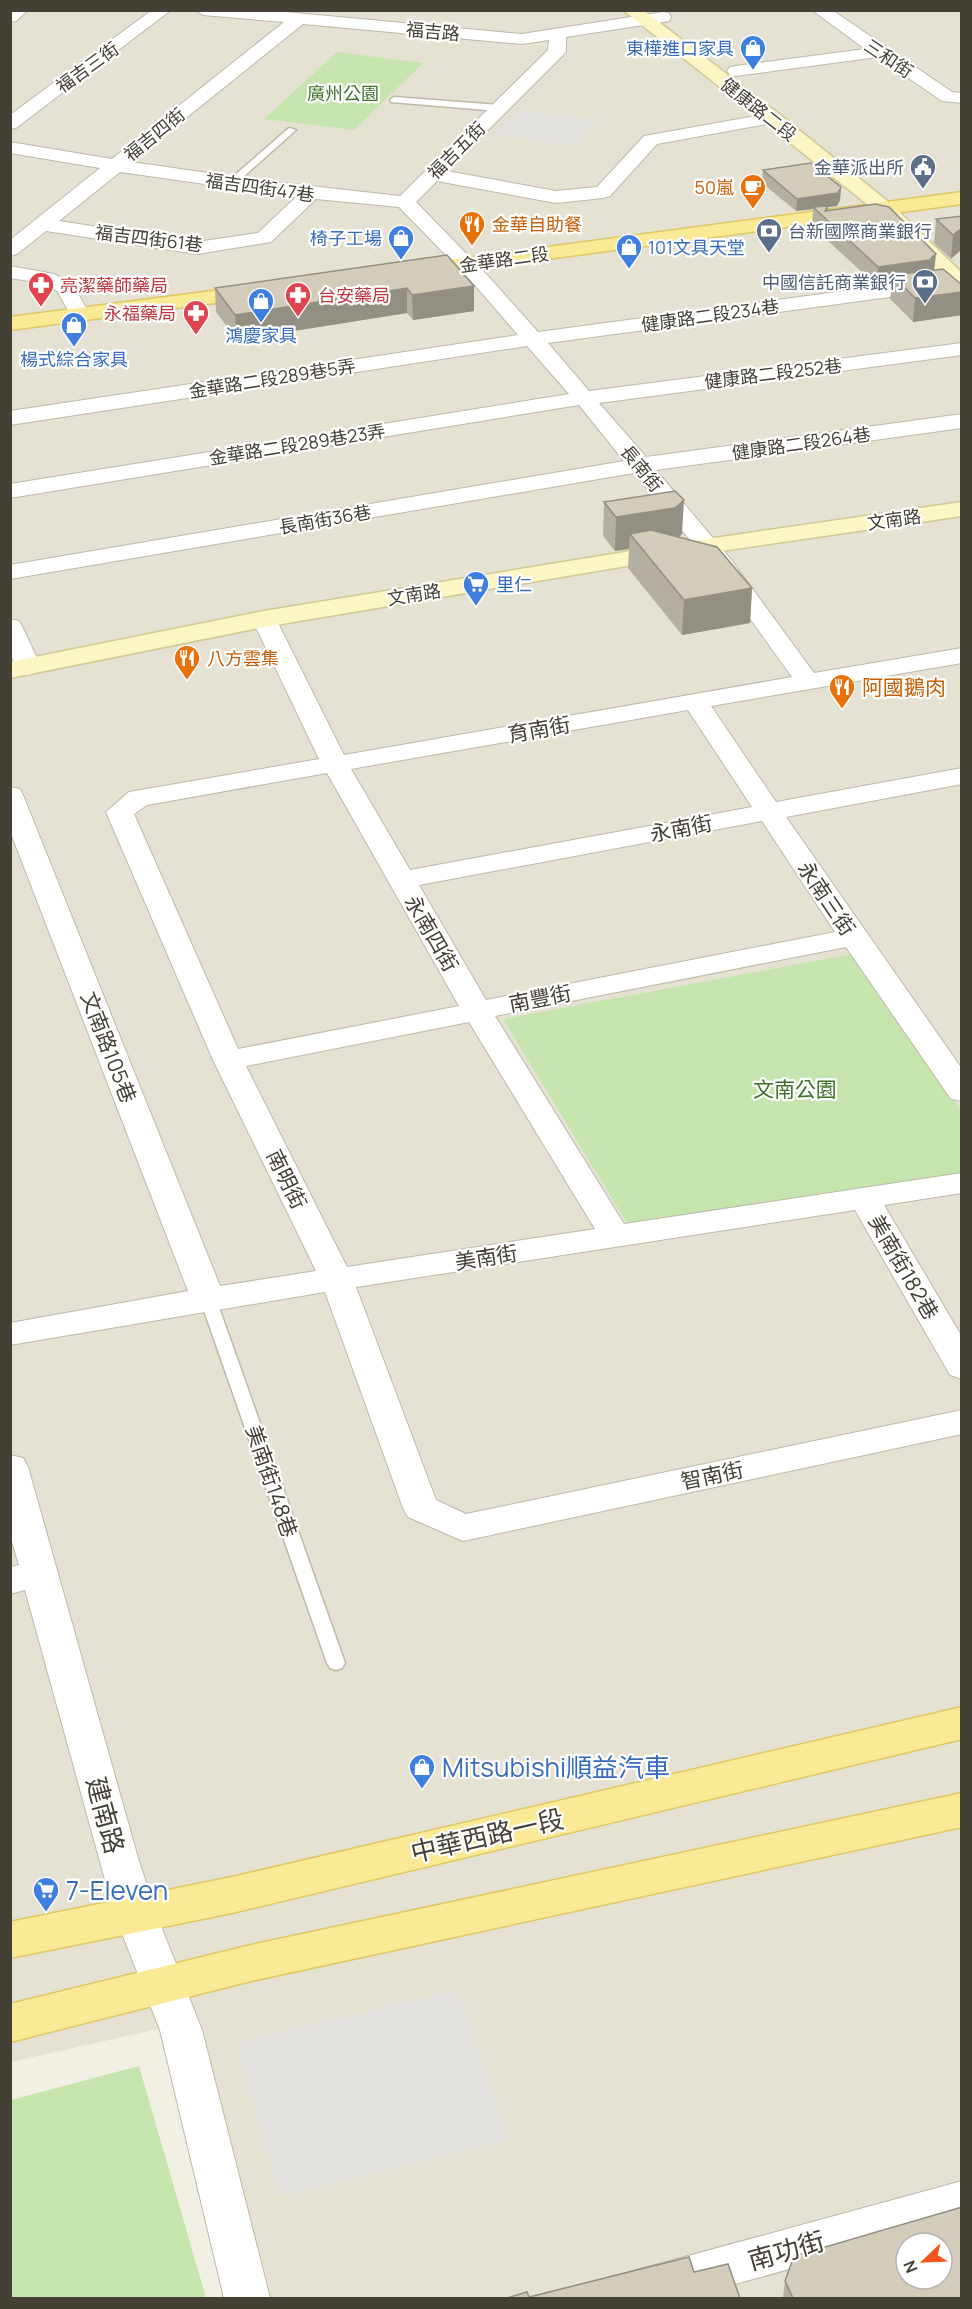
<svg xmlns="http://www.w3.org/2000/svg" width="972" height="2309" font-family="Manrope,'Noto Sans TC',sans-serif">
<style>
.residential{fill:#e6e2d3;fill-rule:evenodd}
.green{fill:#c6e5ae}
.parking{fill:#e3e1dd}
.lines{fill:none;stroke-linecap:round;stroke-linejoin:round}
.lane-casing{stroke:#bdb8a8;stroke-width:3}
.street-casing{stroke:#bdb8a8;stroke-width:2}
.secondary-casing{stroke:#d1c896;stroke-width:3}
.primary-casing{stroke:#dfc965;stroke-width:3}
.lane{fill:#fff;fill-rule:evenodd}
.street{fill:#fff;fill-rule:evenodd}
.secondary{fill:#fdf6c4;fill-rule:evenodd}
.primary{fill:#fbea95;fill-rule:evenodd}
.wall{fill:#b5afa1}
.shaded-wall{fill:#948f83}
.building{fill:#d3ccbb;stroke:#948f83;stroke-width:1.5;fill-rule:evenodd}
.labels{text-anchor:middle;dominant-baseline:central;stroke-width:4.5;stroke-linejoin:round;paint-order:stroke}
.far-street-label{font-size:18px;fill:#444035;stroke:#fff}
.far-shop-label{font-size:18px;fill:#366cbe;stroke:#fff;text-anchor:end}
.far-park-label{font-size:18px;fill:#3d732a;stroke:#fff}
.far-service-label{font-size:18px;fill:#4e5e75;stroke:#fff;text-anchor:end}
.far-food-label{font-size:18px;fill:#c56008;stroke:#fff;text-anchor:start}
.far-health-label{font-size:18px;fill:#be3a42;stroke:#fff;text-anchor:start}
.food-label{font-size:21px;fill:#c56008;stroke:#fff;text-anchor:start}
.street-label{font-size:21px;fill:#444035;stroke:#fff}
.park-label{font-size:21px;fill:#3d732a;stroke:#fff}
.near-shop-label{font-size:26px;fill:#366cbe;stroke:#fff;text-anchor:start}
.near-street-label{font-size:26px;fill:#444035;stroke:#fff}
</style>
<rect width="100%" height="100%" fill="#f2efe5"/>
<path class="residential" d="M10,11H961V2298H270L190,2022L11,2062ZM906,2243H942V2279H906Z"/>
<g class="green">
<polygon points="337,52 423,63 354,130 264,119"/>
<polygon points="858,953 961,1111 961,1189 635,1236 503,1019"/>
<polygon points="139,2066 206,2298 11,2298 11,2100"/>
</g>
<g class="parking">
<polygon points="521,110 598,120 573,146 494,135"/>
<polygon points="457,1989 509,2140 280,2197 236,2044"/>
</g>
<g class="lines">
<g class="lane-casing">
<g id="lane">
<polygon points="394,97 499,105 503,108 499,111 391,102 390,100"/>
<polygon points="289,128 296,130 234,185 228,185 228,181"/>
<polygon points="208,1294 214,1295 216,1299 345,1663 342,1668 336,1670 330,1668 327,1663 200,1299 202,1295"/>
</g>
</g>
<g class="street-casing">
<g id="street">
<polygon points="10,10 28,10 16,21 10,22"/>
<polygon points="152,10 171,10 16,128 10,129 10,115"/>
<path d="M195,10H264L522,34L663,12L669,13L671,17L669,21L663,22L566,37V51L563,55L447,171L556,191L597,187L644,136L772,113L778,114L781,118L778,122L657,144L610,196L603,198L556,203L437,181L416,202L488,276L538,332L934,279L941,281L944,285L941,289L934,291L548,343L589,391L962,343V355L599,403L646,457L962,414V428L656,470L732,561L814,673L962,648V663L711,706L776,802L962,768V784L786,817L962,1069V1101L951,1099L846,947L495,1016L624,1224L962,1173V1193L884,1205L962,1337V1379L950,1375L855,1210L356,1287L436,1500L466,1514L962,1410V1434L463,1541L408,1517L403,1508L325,1292L10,1345V1323L188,1291L10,831V787L20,789L23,795L220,1286L316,1271L213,1060L106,812L129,792L319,759L252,619L255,614L264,612L273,614L276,619L344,755L792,677L716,571L634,473L10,579V565L624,461L579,405L10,498V484L569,394L527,346L10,425V411L518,335L474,284L399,207L316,199L271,242L197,254L46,231L17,254L10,256V240L100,168L10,153V142L112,159L284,22L203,15ZM303,24L522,44L549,40L548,50L400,196L257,180L131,162ZM120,172L296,197L258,233L197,242L59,221ZM688,710L752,807L410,870L351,769ZM327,773L459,1006L238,1049L134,814L147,805ZM762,821L835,932L486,1000L419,885ZM469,1022L595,1229L347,1267L246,1066Z"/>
<polygon points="812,10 832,10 952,92 962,93 962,103 942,101 878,57 736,76 730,75 727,71 730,67 736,66 865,49"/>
<polygon points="10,266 54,274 72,283 90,315 87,319 80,321 73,319 57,291 42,283 10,278"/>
<path d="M10,619L19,621L22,626L41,667L37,672L28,675L19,672C8,656 10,638 10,619Z"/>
<polygon points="10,1455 23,1458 28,1467 138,1858 157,1916 202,2030 270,2298 224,2298 160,2030 115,1916 25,1590 10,1594 10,1567 19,1565 10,1535"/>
<polygon points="962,2181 962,2221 685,2298 588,2298 595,2283 611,2277"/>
</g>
</g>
<g class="secondary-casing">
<g id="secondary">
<polygon points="623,10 643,10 779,114 891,204 962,273 962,291 954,290 877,212"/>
<polygon points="962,502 962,516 680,557 264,627 10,678 10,662 264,611 680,543"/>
</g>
</g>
<g class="primary-casing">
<g id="primary">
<polygon points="962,192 962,204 411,277 404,275 400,271 404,267 411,265"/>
<polygon points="259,285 267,286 270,291 267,296 10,330 10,317"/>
<polygon points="962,1707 962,1739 232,1913 10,1958 10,1922 232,1877"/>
<polygon points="962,1793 962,1827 251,1981 10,2042 10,2004 251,1945"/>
</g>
</g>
<use href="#lane" class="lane"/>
<use href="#street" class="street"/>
<use href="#secondary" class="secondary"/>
<use href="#primary" class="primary"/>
</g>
<g class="wall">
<polygon points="763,170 841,187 840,200 837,206 828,207 828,211 962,285 962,315 913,322 890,299 892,284 877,286 812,226 813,209 796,211 762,183"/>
<polygon points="962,216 951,259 934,243 936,219"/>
<polygon points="474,286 474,311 413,320 407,313 237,340 216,312 215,288"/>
<polygon points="604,502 682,534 679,537 752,588 750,623 682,635 628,568 629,549 615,551 603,536"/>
<polygon points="785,2281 962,2298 783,2298"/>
</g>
<g class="shaded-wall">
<polygon points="841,187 840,200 837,206 828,207 827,220 813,207 813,209 796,211 797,199"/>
<polygon points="962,228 962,249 951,259 953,235"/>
<polygon points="936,254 934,273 892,275 892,284 877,286 878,267"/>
<polygon points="474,286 474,311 413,320 412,295"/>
<polygon points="407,288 407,313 237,340 235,315"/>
<polygon points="962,292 962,315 913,322 915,298"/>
<polygon points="684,500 682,534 674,542 630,534 629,549 615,551 616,517"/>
<polygon points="752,588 750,623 682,635 684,600"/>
</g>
<g class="building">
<polygon points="811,163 841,187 838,193 797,199 763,170"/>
<polygon points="875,204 889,207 936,254 929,260 878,267 813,207 828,206 825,211"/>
<polygon points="962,216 962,228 953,235 936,219"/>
<polygon points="447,255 474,286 412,295 407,288 235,315 215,288"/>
<polygon points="943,269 962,285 962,292 915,298 892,275"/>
<polygon points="675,491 684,500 675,508 616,517 604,502"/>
<polygon points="651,530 717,547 752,588 684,600 630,534"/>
<path d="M962,2207V2298H793L785,2281L794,2256ZM906,2243H942V2279H906Z"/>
<polygon points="689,2257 694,2272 728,2264 740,2298 507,2298 527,2292 529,2297"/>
</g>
<defs>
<g id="shop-pin" transform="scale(1.35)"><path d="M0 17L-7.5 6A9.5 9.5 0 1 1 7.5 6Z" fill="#3f7fe0" stroke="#fff"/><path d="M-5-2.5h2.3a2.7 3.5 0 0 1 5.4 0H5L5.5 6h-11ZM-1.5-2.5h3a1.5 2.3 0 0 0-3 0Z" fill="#fff"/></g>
<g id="civic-pin" transform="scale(1.35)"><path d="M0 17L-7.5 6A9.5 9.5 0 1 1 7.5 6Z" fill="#5c6f8a" stroke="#fff"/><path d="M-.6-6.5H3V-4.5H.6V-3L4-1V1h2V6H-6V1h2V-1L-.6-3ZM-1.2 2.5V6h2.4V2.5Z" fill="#fff"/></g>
<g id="cafe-pin" transform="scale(1.35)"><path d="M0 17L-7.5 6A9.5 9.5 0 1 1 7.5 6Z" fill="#e8710a" stroke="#fff"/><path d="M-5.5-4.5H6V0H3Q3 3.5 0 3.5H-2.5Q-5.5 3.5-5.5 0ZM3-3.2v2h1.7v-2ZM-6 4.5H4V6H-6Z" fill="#fff"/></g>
<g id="restaurant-pin" transform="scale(1.35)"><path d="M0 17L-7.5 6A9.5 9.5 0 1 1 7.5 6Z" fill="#e8710a" stroke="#fff"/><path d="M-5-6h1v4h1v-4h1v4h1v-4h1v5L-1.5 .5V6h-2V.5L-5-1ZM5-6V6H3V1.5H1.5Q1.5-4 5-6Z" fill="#fff"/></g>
<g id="bank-pin" transform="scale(1.35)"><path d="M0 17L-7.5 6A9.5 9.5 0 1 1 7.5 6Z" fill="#5c6f8a" stroke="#fff"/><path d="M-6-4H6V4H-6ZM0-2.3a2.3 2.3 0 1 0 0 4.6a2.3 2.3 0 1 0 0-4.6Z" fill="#fff"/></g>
<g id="pharmacy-pin" transform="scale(1.35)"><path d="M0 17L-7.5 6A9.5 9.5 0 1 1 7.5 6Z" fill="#e0444e" stroke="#fff"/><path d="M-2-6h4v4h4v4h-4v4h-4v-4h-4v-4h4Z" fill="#fff"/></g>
<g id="supermarket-pin" transform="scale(1.35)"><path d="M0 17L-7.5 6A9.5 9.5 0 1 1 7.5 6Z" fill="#3f7fe0" stroke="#fff"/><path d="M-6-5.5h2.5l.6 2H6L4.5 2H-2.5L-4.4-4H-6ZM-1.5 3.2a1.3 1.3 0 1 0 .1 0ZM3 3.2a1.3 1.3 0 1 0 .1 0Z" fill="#fff"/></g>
</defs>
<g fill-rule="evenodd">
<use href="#shop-pin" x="753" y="48"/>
<use href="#civic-pin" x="923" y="167"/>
<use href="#cafe-pin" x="753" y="187"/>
<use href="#restaurant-pin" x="472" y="224"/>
<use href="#bank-pin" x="769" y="231"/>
<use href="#shop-pin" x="401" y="238"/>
<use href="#shop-pin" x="629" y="247"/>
<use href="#bank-pin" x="925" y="282"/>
<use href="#pharmacy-pin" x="41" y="285"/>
<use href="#pharmacy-pin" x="298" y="295"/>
<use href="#shop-pin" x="261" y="301"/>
<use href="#pharmacy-pin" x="196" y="313"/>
<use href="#shop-pin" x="74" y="325"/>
<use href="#supermarket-pin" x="476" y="584"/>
<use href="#restaurant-pin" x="187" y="658"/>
<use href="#restaurant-pin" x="842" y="687"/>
<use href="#shop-pin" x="422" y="1767"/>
<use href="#supermarket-pin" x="46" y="1890"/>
</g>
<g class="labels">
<g class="far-street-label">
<text transform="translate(433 31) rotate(5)">福吉路</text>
<text transform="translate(889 58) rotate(34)">三和街</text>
<text transform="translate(87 67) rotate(-36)">福吉三街</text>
<text transform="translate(759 109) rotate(38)">健康路二段</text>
<text transform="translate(154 134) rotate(-39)">福吉四街</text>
<text transform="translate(456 150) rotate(-45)">福吉五街</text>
<text transform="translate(260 187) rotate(8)">福吉四街47巷</text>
<text transform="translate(149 238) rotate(7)">福吉四街61巷</text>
<text transform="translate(504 259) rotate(-8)">金華路二段</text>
<text transform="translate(710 315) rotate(-8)">健康路二段234巷</text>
<text transform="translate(773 373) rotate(-7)">健康路二段252巷</text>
<text transform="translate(272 378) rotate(-9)">金華路二段289巷5弄</text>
<text transform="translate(801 443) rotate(-8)">健康路二段264巷</text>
<text transform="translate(297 444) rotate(-9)">金華路二段289巷23弄</text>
<text transform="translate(642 468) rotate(51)">長南街</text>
<text transform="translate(325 519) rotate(-10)">長南街36巷</text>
<text transform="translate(894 519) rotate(-8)">文南路</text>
<text transform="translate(414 594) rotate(-9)">文南路</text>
</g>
<g class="far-shop-label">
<text x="734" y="48">東樺進口家具</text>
<text x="382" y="238">椅子工場</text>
<text x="648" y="247" text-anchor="start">101文具天堂</text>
<text x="261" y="335" text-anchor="middle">鴻慶家具</text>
<text x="74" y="359" text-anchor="middle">楊式綜合家具</text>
<text x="496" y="584" text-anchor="start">里仁</text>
</g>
<g class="far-park-label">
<text x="343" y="93">廣州公園</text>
</g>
<g class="far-service-label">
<text x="904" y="167">金華派出所</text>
<text x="788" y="231" text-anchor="start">台新國際商業銀行</text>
<text x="906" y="282">中國信託商業銀行</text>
</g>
<g class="far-food-label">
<text x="734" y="187" text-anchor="end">50嵐</text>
<text x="492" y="224">金華自助餐</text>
<text x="207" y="658">八方雲集</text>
</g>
<g class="far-health-label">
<text x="60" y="285">亮潔藥師藥局</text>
<text x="318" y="295">台安藥局</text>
<text x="176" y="313" text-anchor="end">永福藥局</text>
</g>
<g class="food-label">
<text x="862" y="687">阿國鵝肉</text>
</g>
<g class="street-label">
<text transform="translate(539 729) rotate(-10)">育南街</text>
<text transform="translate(681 828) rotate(-11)">永南街</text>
<text transform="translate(827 898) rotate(56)">永南三街</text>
<text transform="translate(432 933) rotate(60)">永南四街</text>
<text transform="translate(540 998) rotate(-11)">南豐街</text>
<text transform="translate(109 1047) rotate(69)">文南路105巷</text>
<text transform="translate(287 1179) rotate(64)">南明街</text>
<text transform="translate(486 1257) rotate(-9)">美南街</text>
<text transform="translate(904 1267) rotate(60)">美南街182巷</text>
<text transform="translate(712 1475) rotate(-12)">智南街</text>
<text transform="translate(272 1481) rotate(71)">美南街148巷</text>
</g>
<g class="park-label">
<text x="795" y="1089">文南公園</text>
</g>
<g class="near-shop-label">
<text x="442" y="1767">Mitsubishi順益汽車</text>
<text x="66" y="1890">7-Eleven</text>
</g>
<g class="near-street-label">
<text transform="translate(106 1815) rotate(75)">建南路</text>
<text transform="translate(487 1835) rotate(-13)">中華西路一段</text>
<text transform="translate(786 2250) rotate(-16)">南功街</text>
</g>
</g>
<rect width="972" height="2309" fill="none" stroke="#444035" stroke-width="24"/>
<g transform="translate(924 2261) rotate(247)"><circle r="28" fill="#ffffff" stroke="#b4b3ae" stroke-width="1.5"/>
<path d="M0-4.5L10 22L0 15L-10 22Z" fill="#f3551b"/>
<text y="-9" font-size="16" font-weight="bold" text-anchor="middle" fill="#444035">N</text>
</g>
</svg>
